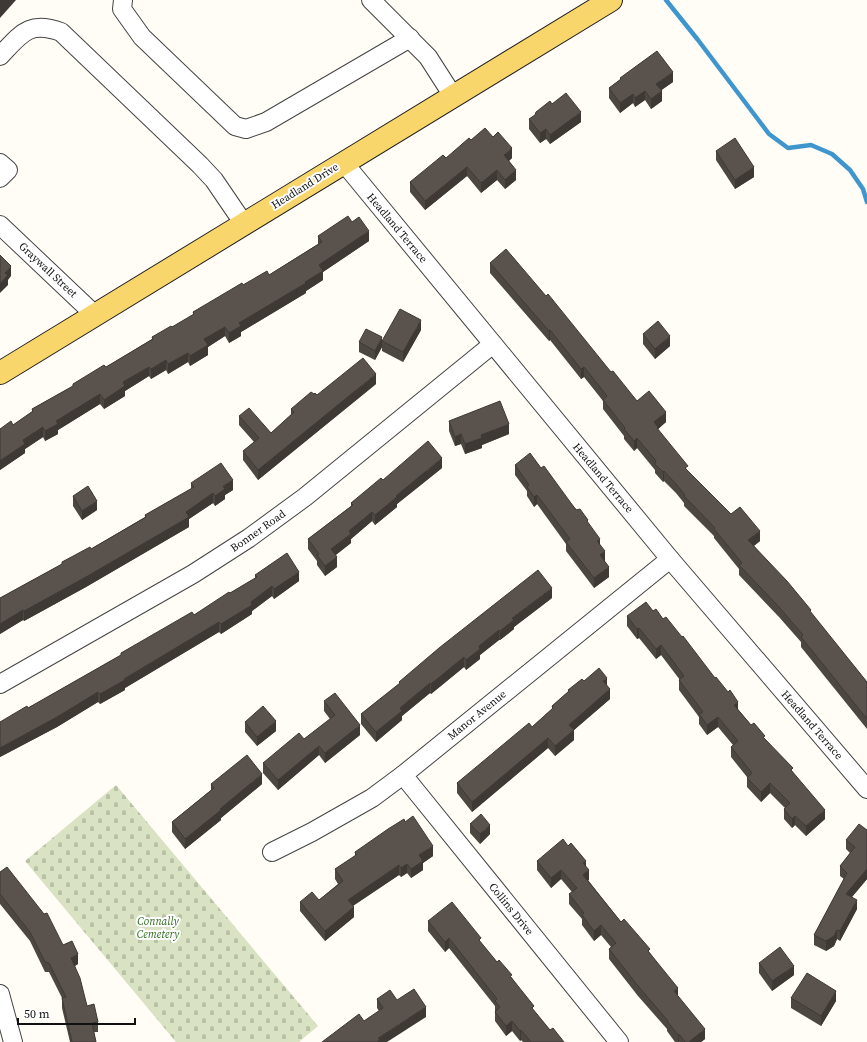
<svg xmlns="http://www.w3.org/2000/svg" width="867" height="1042" font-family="'Source Serif 4',serif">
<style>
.cemetery{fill:url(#cemetery-stones)}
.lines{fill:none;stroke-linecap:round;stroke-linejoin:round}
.stream{stroke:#3f96cf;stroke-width:4.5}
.minor-casing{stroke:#444;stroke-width:20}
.major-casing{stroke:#222;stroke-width:24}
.minor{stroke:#fff;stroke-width:18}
.major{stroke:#f9d66b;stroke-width:22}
.wall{fill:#4d4742}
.shaded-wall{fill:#3f3936}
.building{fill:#5a524d;stroke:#3f3936}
.labels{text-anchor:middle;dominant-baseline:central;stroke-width:4;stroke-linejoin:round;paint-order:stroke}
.street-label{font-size:11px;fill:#111;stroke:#fff}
.park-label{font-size:11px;font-style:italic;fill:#2f6b1f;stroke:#fff}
</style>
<defs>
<pattern id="cemetery-stones" width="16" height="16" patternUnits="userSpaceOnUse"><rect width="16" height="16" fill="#d9e3c4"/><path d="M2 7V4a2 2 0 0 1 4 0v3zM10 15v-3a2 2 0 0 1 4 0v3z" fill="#b9c2a7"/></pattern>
</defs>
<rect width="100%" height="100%" fill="#fffdf5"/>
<polygon class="cemetery" points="116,785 318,1026 299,1042 176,1042 25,861"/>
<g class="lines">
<polyline class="stream" points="666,0 698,40 769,134 788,148 811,145 832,154 850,170 863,189 867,202"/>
<g class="minor-casing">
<g id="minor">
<polyline points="123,0 122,9 142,37 235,126 246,129 266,122 410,38"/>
<polyline points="371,0 428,57 453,96"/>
<path d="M0,56C21,34 29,20 61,32L200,165L214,180L244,224"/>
<polyline points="0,163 8,170 0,178"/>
<polyline points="344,163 670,559 867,789"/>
<polyline points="0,225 96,316"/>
<polyline points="0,684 193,574 249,538 305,497 493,344"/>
<polyline points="403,775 619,1042"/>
<polyline points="272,852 312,832 372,798 403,775 670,559"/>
<polyline points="0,994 13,1042"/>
</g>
</g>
<g class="major-casing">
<polyline id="major" points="0,373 611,0"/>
</g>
<use href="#minor" class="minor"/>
<use href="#major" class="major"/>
</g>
<g class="wall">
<polygon points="620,78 673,82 661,90 662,101 651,109 645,100 635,107 633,103 620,113 609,98 609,88 620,80"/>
<polygon points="552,104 581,122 550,144 546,139 540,143 529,129 529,119"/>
<polygon points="716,151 754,177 735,189 716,160"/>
<polygon points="446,158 512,158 509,161 516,180 505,189 497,180 481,193 467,176 425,210 410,192 410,182"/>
<polygon points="352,222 369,241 323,272 323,280 306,291 306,293 241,332 241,336 229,343 225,336 208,347 208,355 190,366 188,362 168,374 166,370 151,379 149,376 125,391 125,396 104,409 100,404 58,430 58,434 45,441 43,437 25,449 25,453 0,470 0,429 13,425 32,412 32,409 73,386 73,384 106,367 152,339 152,337 172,327 193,315 193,312 243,285 269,275 318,244 318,236"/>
<polygon points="490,263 611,372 637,401 666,422 658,429 658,430 688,471 731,514 760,541 754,546 811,614 867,682 867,729 801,647 801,642 779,617 739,575 739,569 714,538 714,536 684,506 684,503 676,493 664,481 663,482 655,473 655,470 637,448 634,451 624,439 624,436 603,409 603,401 584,377 581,379 550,340 549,341 490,273"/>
<polygon points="421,330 403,362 382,351 382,341"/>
<polygon points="643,334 670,346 655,359 643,344"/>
<polygon points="359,342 382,347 375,360 359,352"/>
<polygon points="376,384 258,480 243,460 243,451 254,442 239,425 239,416 271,433 291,415 291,409 314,394 317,395"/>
<polygon points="449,421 509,434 482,445 482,448 465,454 461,444 455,446 449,431"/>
<polygon points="515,465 541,468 588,523 600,544 605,561 605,562 609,577 594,588 566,551 566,544 537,504 534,507 527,496 527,491 515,475"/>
<polygon points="442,468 397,504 397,507 375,525 372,521 351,539 351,543 335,555 337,567 325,576 317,565 317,561 308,549 308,539 351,506 351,503 383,480"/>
<polygon points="191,483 233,490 225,495 225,499 215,506 213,503 189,519 189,527 86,587 24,621 23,620 0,634 0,598 62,564 62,562 91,549 145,517 145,515 191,489"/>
<polygon points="73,496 97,510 82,520 73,506"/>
<polygon points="255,575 299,581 274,599 272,596 252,611 252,614 221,634 219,632 125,688 125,690 100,704 98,702 57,727 0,757 0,722 28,708 121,655 121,653 194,615 255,578"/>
<polygon points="552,598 514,627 514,629 500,640 499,640 480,655 480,659 466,670 464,667 431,694 430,693 402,716 402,720 376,742 361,724 361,714 399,684 399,682"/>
<polygon points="653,611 663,619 751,725 765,739 793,773 825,819 806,836 795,825 792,828 784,819 784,809 785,808 770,793 761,802 747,787 747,777 731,757 731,747 733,745 718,727 707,735 699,724 699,717 679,690 679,680 680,680 661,655 656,659 639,638 637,639 627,626 627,616"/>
<polygon points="584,681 607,685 610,699 574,730 574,740 555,756 548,748 472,812 457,793 457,783 532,727 552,709 552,706 568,692 568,690"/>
<polygon points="324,701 360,735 325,763 319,755 278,790 263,773 263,763 304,739 330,719 324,711"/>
<polygon points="245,722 276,731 257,746 245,732"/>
<polygon points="211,784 262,784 221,818 221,820 185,849 172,832 172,822 211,790"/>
<polygon points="405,822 433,856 423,863 423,870 411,878 407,873 401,877 399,875 353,906 354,917 325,941 300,911 300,902 319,900 338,884 335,879 335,869 355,856 355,852"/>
<polygon points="470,824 490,834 480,844 470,833"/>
<polygon points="867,830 867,879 852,897 857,909 840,941 837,939 834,946 826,951 814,945 814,935 844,879 840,876 840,866 850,853 846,849 846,840"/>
<polygon points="568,846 586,867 589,880 588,880 621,922 650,953 678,996 705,1039 701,1042 675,1042 667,1031 667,1029 638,996 609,959 609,949 611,947 601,935 594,941 582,925 582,919 569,904 569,894 572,892 561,879 551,888 537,870 537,861"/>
<polygon points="0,872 63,945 78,964 75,966 87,1006 98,1022 98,1032 94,1032 96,1042 70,1042 62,1008 62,998 49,972 45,972 30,941 0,904"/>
<polygon points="428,921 481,943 497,962 512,978 534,1011 550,1030 564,1042 523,1042 521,1040 520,1041 512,1031 506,1036 495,1021 495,1006 449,948 445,952 428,931"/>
<polygon points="759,963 794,975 772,991 759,973"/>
<polygon points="791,998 836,1001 821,1026 791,1008"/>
<polygon points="377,999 397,1000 426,1017 364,1021 379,1011 377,1008"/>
</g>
<g class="shaded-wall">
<polygon points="0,0 16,0 0,18"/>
<polygon points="673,72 673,82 656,94 656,84"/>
<polygon points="645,91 645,100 635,107 635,98"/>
<polygon points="662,91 662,101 651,109 651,99"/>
<polygon points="633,94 633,103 620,113 620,103"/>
<polygon points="581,112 581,122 550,144 550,135"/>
<polygon points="546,129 546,139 540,143 540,133"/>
<polygon points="512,148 512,158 504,165 504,155"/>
<polygon points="467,167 467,176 425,210 425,201"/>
<polygon points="754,167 754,177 735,189 735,180"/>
<polygon points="497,170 497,180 481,193 481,183"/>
<polygon points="516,170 516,180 505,189 505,180"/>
<polygon points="369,231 369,241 323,272 323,280 306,291 306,293 241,332 241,336 229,343 229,333 239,323 305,282 319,265"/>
<polygon points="11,266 11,276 8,280 8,285 0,293 0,284 5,273"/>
<polygon points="421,320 421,330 403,362 403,352"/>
<polygon points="225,327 225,336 208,347 208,355 190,366 190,356 204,339"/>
<polygon points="550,330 550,340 549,341 549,331"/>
<polygon points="670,336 670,346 655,359 655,349"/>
<polygon points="382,337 382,347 375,360 375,351"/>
<polygon points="188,353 188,362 168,374 168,364"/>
<polygon points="166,360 166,370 151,379 151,369"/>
<polygon points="149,367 149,376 125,391 125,396 104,409 104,400 123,382"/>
<polygon points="584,367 584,377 581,379 581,369"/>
<polygon points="376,374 376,384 258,480 258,470"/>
<polygon points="100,394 100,404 58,430 58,434 45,441 45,431 56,421"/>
<polygon points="666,412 666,422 658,429 658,437 654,422"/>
<polygon points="509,424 509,434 482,445 482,448 465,454 465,444 481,435"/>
<polygon points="43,427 43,437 25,449 25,453 0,470 0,461 23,440"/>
<polygon points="461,434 461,444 455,446 455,437"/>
<polygon points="637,438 637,448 634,451 634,441"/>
<polygon points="442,458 442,468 397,504 397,507 375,525 375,515 396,496"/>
<polygon points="664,471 664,481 663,482 663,472"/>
<polygon points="233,480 233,490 225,495 225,499 215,506 215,496 223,486"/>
<polygon points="213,493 213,503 189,519 189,527 86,587 24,621 24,611 186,512"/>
<polygon points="537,495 537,504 534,507 534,497"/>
<polygon points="97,501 97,510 82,520 82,511"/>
<polygon points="372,512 372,521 351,539 351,543 331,559 331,549 349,531"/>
<polygon points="760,531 760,541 748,550 748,540"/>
<polygon points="600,539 600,548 597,541"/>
<polygon points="605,551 605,561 600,565 600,555"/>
<polygon points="337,557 337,567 325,576 325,566"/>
<polygon points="609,567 609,577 594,588 594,578"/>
<polygon points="299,572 299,581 274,599 274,589"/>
<polygon points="272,586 272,596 252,611 252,614 221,634 221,624"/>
<polygon points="552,588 552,598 514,627 514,629 500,640 500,631 512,618"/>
<polygon points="23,610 23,620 0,634 0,624"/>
<polygon points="219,622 219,632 125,688 125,690 100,704 100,694"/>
<polygon points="639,628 639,638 637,639 637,629"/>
<polygon points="499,630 499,640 480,655 480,659 466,670 466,660 479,646"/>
<polygon points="661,645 661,655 656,659 656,649"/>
<polygon points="464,657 464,667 431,694 431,684"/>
<polygon points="607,678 607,688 603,681"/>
<polygon points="430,683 430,693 402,716 402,720 376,742 376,732 400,708"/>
<polygon points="610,689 610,699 574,730 574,740 555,756 555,746 569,725"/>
<polygon points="98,692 98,702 57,727 0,757 0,748"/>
<polygon points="738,702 738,711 734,705"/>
<polygon points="718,717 718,727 707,735 707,725"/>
<polygon points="276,721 276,731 257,746 257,737"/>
<polygon points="360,725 360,735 325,763 325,753"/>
<polygon points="548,738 548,748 472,812 472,802"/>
<polygon points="319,746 319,755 278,790 278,780"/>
<polygon points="262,774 262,784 221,818 221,820 185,849 185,839 220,809"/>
<polygon points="770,783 770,793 761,802 761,792"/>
<polygon points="825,810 825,819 806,836 806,826"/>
<polygon points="795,816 795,825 792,828 792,819"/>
<polygon points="490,825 490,834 480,844 480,834"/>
<polygon points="433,846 433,856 423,863 423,870 411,878 411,869 419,855"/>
<polygon points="586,861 586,870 583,863"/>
<polygon points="407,864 407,873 401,877 401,868"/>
<polygon points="399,865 399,875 348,909 348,900"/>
<polygon points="867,869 867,879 846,904 846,894"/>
<polygon points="561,870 561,879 551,888 551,878"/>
<polygon points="589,870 589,880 583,884 583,875"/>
<polygon points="857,900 857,909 840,941 840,931"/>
<polygon points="354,907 354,917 325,941 325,931"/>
<polygon points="601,925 601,935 594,941 594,931"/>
<polygon points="837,930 837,939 834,946 826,951 826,941"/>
<polygon points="449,938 449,948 445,952 445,942"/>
<polygon points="78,954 78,964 71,968 71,958"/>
<polygon points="794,966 794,975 772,991 772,981"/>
<polygon points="678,988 678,997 674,991"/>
<polygon points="836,991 836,1001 821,1026 821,1016"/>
<polygon points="426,1007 426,1017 387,1042 377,1042 378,1038"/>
<polygon points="512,1021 512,1031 506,1036 506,1026"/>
<polygon points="705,1029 705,1039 701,1042 689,1042"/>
<polygon points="521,1030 521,1040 520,1041 520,1031"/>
<polygon points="679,1034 679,1042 678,1042 678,1035"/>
</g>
<g class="building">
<polygon points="657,51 673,72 656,84 662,91 651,99 645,91 635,98 633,94 620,103 609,88 621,79 620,78"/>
<polygon points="566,93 581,112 550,135 546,129 540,133 529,119 535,115 536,112 550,101 552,104"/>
<polygon points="485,128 493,137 498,132 512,148 504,155 516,170 505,180 497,170 481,183 467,167 425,201 410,182 443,155 446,158 469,138 471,140"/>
<polygon points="735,138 754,167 735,180 716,151"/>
<polygon points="348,216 352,222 359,217 369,231 319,265 323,271 305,282 306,283 239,323 241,326 229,333 225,327 204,339 208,345 190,356 188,353 168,364 166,360 151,369 149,367 123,382 125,386 104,400 100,394 56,421 58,424 45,431 43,427 23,440 25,444 0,461 0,429 11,421 13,425 33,411 32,409 73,386 73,384 104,365 106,367 153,339 152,337 171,326 172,327 194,314 193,312 242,283 243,285 267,271 269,275 322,242 318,236"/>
<polygon points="506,249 546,296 548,294 611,372 613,371 637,401 649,391 666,412 654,422 658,427 657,428 688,466 685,468 731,514 740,507 760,531 748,540 787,581 811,610 810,611 867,682 867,719 801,637 803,635 779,607 739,565 742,563 714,529 715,528 684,496 685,495 676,484 664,471 663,472 655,464 656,461 637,438 634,441 624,429 625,428 603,400 607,396 584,367 581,369 550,330 549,331 490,263"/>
<polygon points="0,255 11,266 5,273 8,275 0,284"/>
<polygon points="400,309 421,320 403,352 382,341"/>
<polygon points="658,321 670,336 655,349 643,334"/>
<polygon points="366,329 382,337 375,351 359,342"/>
<polygon points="363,358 376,374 258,470 243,451 259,438 239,416 249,408 271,433 294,412 291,409 311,392 314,394 315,393 317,395"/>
<polygon points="500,401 509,424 481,435 482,438 465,444 461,434 455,437 449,421"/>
<polygon points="428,441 442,458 396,496 397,497 375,515 372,512 349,531 351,534 331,549 337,557 325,566 317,555 319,554 308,539 353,505 351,503 381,478 383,480"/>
<polygon points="530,453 541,468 544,466 576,510 580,509 588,520 587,521 600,539 597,541 605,551 600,555 609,567 594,578 566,542 570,539 537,495 534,497 527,487 529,485 515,465"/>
<polygon points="221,463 233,480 223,486 225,489 215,496 213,493 186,512 189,517 86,577 24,611 23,610 0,624 0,598 62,564 62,562 90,547 91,549 146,517 145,515 194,487 191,483"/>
<polygon points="88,486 97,501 82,511 73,496"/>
<polygon points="287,553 299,572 274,589 272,586 251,602 252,605 221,624 219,622 124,679 125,680 100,694 98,692 57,717 0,748 0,722 27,706 28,708 121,655 121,653 192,612 194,615 229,592 230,593 257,577 255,575"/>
<polygon points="538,570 552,588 512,618 514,620 500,631 499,630 479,646 480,649 466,660 464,657 431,684 430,683 400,708 402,711 376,732 361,714 400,683 399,682 439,648"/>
<polygon points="646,602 653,611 656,609 663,619 666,617 682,637 683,636 715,678 716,677 728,692 730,690 738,702 734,705 751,725 754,723 765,736 763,737 793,768 791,770 825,810 806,826 795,816 792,819 784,809 790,803 770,783 761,792 747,778 752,773 731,747 738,741 718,717 707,725 699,714 703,712 679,680 684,676 661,645 656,649 639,628 637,629 627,616"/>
<polygon points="599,668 607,678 603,681 610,689 569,725 574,730 555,746 548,738 472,802 457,783 529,723 532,727 553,708 552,706 569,691 568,690 582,679 584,681"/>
<polygon points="335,693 360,725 325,753 319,746 278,780 263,763 299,733 304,739 335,715 324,701"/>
<polygon points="263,706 276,721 257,737 245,722"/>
<polygon points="247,755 262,774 220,809 221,810 185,839 172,822 214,788 211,784"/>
<polygon points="481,814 490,825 480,834 470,824"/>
<polygon points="413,816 433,846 419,855 423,861 411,869 407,864 401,868 399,865 348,900 354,907 325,931 300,902 312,892 319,900 343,881 335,869 356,855 355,852 388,829 404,819 405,822"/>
<polygon points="859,824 867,830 867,869 846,894 857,900 840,931 837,930 834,936 826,941 814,935 847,873 840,866 855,847 846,840"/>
<polygon points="563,839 568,846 571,843 586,861 583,863 589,870 583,875 621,922 624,919 650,949 648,951 678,988 674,991 705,1029 689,1042 685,1042 679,1034 678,1035 667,1021 668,1021 638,986 609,949 616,943 601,925 594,931 582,915 584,913 569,894 577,888 561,870 551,878 537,861"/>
<polygon points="7,867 44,914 47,913 63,945 72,941 78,954 71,958 80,978 87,1006 94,1004 98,1022 92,1023 96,1042 72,1042 62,998 66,997 49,963 45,962 30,932 0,894 0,872"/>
<polygon points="452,902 481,938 479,940 497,962 499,960 512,975 510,976 534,1006 532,1008 550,1030 553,1028 564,1042 531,1042 521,1030 520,1031 512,1021 506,1026 495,1012 500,1007 495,1001 497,999 449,938 445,942 428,921"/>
<polygon points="780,947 794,966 772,981 759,963"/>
<polygon points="807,973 836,991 821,1016 791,998"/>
<polygon points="414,989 426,1007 378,1038 380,1040 377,1042 322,1042 359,1014 364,1021 383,1008 377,999 390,990 397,1000"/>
</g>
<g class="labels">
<g class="street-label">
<text transform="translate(305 186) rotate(-32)">Headland Drive</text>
<text transform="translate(397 228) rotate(50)">Headland Terrace</text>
<text transform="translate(48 270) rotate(43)">Graywall Street</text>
<text transform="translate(603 478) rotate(50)">Headland Terrace</text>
<text transform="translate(258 531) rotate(-35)">Bonner Road</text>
<text transform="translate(477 715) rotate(-39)">Manor Avenue</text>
<text transform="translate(812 725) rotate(49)">Headland Terrace</text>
<text transform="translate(511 909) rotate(51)">Collins Drive</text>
</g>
<g class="park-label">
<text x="158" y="921">Connally<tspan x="158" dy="13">Cemetery</tspan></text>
</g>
</g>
<path d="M18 1018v6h117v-6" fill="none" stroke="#111111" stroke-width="2"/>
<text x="24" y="1018" font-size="12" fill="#111111" stroke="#ffffff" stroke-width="3" paint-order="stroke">50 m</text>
</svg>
